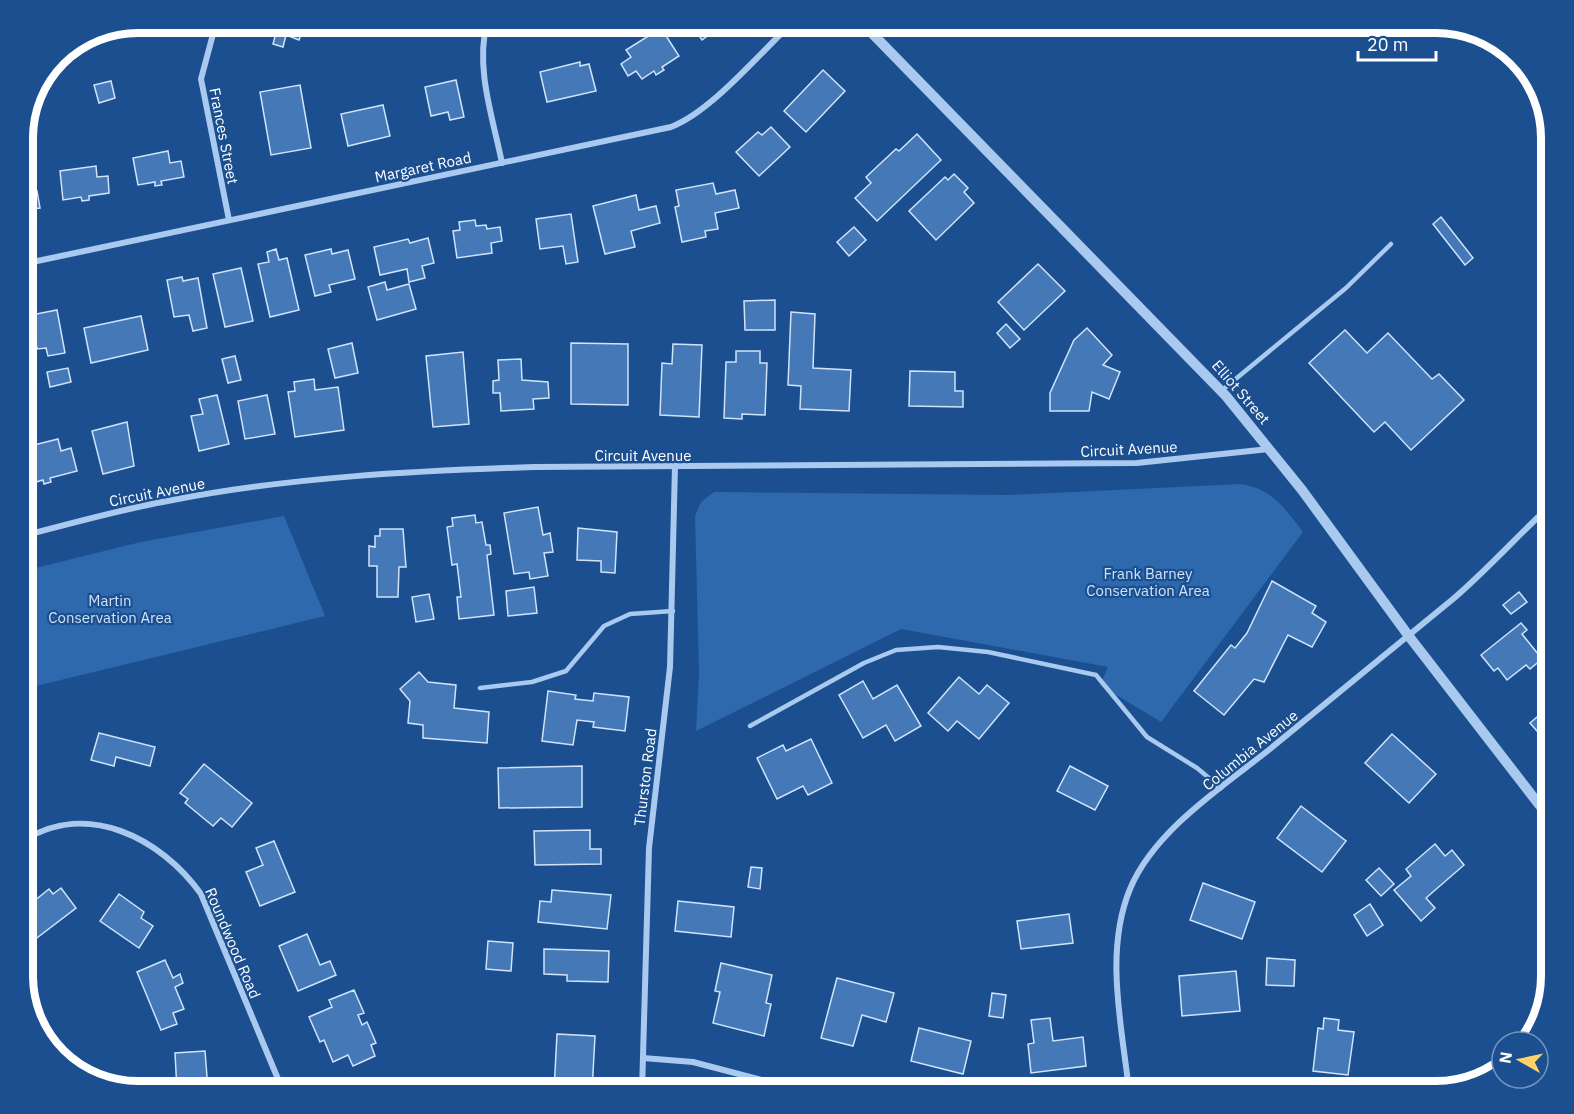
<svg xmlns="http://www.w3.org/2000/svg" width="1574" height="1114" font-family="'IBM Plex Sans',sans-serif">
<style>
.green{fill:#2e69ad}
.building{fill:#4478b7;stroke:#cfe3fa;stroke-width:1.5}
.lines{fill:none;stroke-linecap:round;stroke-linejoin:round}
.service{stroke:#a9c9ee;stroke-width:4.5}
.minor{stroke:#a9c9ee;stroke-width:6}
.tertiary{stroke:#a9c9ee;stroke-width:10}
.labels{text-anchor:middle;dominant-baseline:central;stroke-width:4.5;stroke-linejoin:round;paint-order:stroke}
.street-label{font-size:15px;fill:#fff;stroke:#1b4f8f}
.park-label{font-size:15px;fill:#cfe3fa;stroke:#1b4f8f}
.rim{fill:none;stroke:#fff;stroke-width:8}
</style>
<rect width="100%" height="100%" fill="#1b4f8f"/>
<g class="green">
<path d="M1240,484C1271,488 1285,508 1303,532L1161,722L1100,685L1108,667L901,629L696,731L699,673L695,516L701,502L714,492L1010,495Z"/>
<polygon points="284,516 325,616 32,687 23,644 23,571 141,542"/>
</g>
<g class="building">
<polygon points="272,23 305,23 299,40 286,35 283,47 273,44 276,33 269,31"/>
<polygon points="690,23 725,23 702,40"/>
<polygon points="661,28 679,56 662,67 664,70 656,75 654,71 642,79 636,71 628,76 621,64 631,57 626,50"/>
<polygon points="580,62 580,66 589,64 596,91 547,102 540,72"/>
<polygon points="823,70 845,91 806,132 784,111"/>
<polygon points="456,80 464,117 450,120 448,112 431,116 425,87"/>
<polygon points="111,81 115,98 99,103 94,85"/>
<polygon points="300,85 311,148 271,155 260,92"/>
<polygon points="383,105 390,136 348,146 341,114"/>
<polygon points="771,127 790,147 759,176 736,152 758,132 762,135"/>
<polygon points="917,134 941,160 877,221 855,198 871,183 866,177 896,149 899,151"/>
<polygon points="168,151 170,163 181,161 184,177 161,181 162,185 155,186 155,182 138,185 133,158"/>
<polygon points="96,166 97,177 108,176 109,193 89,196 89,200 82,201 81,197 63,200 60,171"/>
<polygon points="954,174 968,188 964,192 974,203 936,240 909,211 945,177 948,180"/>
<polygon points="23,182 25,193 37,191 40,208 23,210"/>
<polygon points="713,183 716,194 735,190 739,208 715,213 718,229 705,231 706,237 682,242 675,207 679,206 676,190"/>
<polygon points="636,195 639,210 656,206 660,223 631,231 635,247 605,254 593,206"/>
<polygon points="571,214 578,262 566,264 563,246 540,249 536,219"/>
<polygon points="1441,217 1473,258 1465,265 1433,224"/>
<polygon points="475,220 476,226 486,225 487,229 500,227 502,241 491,243 492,253 457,258 453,231 460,230 459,222"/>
<polygon points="854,227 866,240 849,256 837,242"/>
<polygon points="428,238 434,263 422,266 425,278 409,282 407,269 380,275 374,247 408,239 410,243"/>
<polygon points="276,249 279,260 287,258 299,310 270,317 258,264 269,262 267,252"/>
<polygon points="331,249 332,254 348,250 355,279 329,285 331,292 315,296 305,255"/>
<polygon points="1038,264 1065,291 1024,330 998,302"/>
<polygon points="241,268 253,321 225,327 213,274"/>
<polygon points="182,277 183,281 198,278 207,328 193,331 189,315 174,317 167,280"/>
<polygon points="385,282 387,290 409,284 416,309 377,320 368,287"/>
<polygon points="775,300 775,330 745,330 744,301"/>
<polygon points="57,310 65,353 48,356 46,348 37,349 31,315"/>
<polygon points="791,312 815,314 813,368 851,370 849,411 800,409 801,386 788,385"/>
<polygon points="141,316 148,350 91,363 84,328"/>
<polygon points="1006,324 1020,339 1010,348 997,333"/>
<polygon points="1087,328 1112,355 1103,365 1120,372 1109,399 1092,392 1089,411 1050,411 1050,393 1074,340"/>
<polygon points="1345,330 1367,353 1388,333 1432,379 1439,374 1464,400 1411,450 1385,422 1374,432 1309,363"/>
<polygon points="352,343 358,373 335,378 328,349"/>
<polygon points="571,343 628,344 628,405 571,404"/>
<polygon points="673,344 702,345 699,417 660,415 662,363 672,364"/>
<polygon points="736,351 760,351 760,363 767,363 765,415 742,414 742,419 724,418 726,362 736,362"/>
<polygon points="463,352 469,424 433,427 426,356"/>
<polygon points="235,356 241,380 228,383 222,359"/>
<polygon points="521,359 522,380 548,382 549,398 533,399 534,409 501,411 500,393 493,393 493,381 499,380 498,360"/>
<polygon points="68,368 71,382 50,387 47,372"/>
<polygon points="910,371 955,372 955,391 963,391 963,407 909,406"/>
<polygon points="314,379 315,390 338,387 344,430 295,437 288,392 295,391 294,382"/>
<polygon points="217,395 229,444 199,451 191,416 203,414 199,399"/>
<polygon points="267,395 275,434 245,439 238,401"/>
<polygon points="127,422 134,466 103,474 92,431"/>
<polygon points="58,439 61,451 71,448 77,471 50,478 51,482 44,484 43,480 36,482 26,447"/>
<polygon points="538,507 543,535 550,533 553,552 544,553 548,576 530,579 529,572 514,574 504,513"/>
<polygon points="475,515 476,523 482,522 486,545 490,545 491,554 487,555 494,615 459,619 457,597 461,597 457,564 452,565 447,527 453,526 452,518"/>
<polygon points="578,528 617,532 615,573 601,572 601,561 577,560"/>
<polygon points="380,529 403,529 406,567 399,567 398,597 377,597 377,566 369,566 369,546 375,547 375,536 380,536"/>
<polygon points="1272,581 1316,606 1312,613 1326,622 1312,647 1288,635 1264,682 1254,679 1224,715 1194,691 1231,645 1235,648 1247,633"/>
<polygon points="534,587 537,613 508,616 506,591"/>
<polygon points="1519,592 1527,602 1511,614 1503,605"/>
<polygon points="429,594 434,619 416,622 412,597"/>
<polygon points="1521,623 1527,630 1522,634 1542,659 1530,669 1526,665 1507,680 1498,668 1494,671 1481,655"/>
<polygon points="419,672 428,682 456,685 454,708 489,712 487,743 423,738 423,725 408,723 410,701 400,689"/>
<polygon points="959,677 979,694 987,685 1009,703 979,739 957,721 948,731 928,713"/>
<polygon points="863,681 873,699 897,685 921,726 895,741 886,725 863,738 839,695"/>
<polygon points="548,691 576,695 575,699 593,701 594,693 629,697 625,731 593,727 594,722 577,720 573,745 542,741"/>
<polygon points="1551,705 1551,747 1530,723"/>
<polygon points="99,733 155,747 150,766 116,757 114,766 91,760"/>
<polygon points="1392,734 1436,774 1409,803 1365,763"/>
<polygon points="811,739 832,783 808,795 803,786 777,799 757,758 783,745 786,751"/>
<polygon points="23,749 36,773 23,780"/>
<polygon points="204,764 252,803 232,827 221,818 213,826 185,803 188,799 180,793"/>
<polygon points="582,766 582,807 499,808 498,768"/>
<polygon points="1070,766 1108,786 1095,810 1057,791"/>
<polygon points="1301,806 1346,841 1322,872 1277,838"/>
<polygon points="590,830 590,849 601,849 601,864 535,865 534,831"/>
<polygon points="274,841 295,892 260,906 246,872 263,865 256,848"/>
<polygon points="1435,844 1445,856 1452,850 1464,865 1426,898 1435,908 1421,921 1394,890 1411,876 1406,869"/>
<polygon points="751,867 762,868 760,889 748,887"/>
<polygon points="1379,868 1394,884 1381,896 1366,880"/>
<polygon points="1203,883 1255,902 1242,939 1190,920"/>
<polygon points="61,888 76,908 29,944 23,935 23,919 26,917 23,910 49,889 53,894"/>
<polygon points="552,890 611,895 607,929 538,922 540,901 551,902"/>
<polygon points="119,894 144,912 141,918 153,926 139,948 100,921"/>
<polygon points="678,901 734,907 731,937 675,931"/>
<polygon points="1370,904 1383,925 1367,936 1354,915"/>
<polygon points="1069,914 1073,943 1021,949 1017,921"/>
<polygon points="307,934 320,965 330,961 336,975 298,991 279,946"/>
<polygon points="488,941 513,943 511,971 486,969"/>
<polygon points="544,949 609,951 608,982 567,981 567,975 544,974"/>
<polygon points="1267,958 1295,960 1294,986 1266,985"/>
<polygon points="165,960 173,978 180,974 183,983 175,987 184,1009 173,1013 177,1024 161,1030 137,972"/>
<polygon points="721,963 772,975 766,1003 771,1004 764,1036 713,1023 720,992 715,991"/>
<polygon points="1236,971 1240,1011 1182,1016 1179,976"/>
<polygon points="837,978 894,993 886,1022 862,1015 853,1046 821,1038"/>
<polygon points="354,990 364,1013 358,1015 362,1025 367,1022 376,1043 371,1045 375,1056 353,1066 348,1055 333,1062 324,1040 320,1042 309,1017 332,1007 329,1000"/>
<polygon points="992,993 1006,995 1003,1018 989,1016"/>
<polygon points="1050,1018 1053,1041 1083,1037 1086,1066 1031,1073 1028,1044 1034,1043 1031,1020"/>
<polygon points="1324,1018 1339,1020 1338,1030 1354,1032 1348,1075 1313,1071 1318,1028 1323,1029"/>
<polygon points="919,1028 971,1041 963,1074 911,1061"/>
<polygon points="557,1034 595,1036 592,1091 554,1091"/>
<polygon points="205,1051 208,1089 177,1091 175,1053"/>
<polygon points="1381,1081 1409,1086 1408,1091 1379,1091"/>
<polygon points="1048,1085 1049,1091 1028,1091 1028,1087"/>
</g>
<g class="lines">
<g class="service">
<polyline points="1221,391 1346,288 1391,244"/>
<polyline points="480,688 532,682 566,671 604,626 630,614 673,611"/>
<polyline points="750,726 864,663 896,650 938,647 988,652 1096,675 1147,737 1197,768 1221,788"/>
</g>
<g class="minor">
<polyline points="216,23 201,79 229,220"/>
<path d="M487,23C475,68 493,118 502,163"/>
<path d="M23,264L671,127C711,112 760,53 792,23"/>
<path d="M23,536C72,523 122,509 173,500C291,477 414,471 534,467L1137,463L1269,449"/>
<path d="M23,841C87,800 161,838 201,894L283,1091"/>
<polyline points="643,1058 693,1062 803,1091"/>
<polyline points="642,1091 649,848 670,667 675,466"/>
<path d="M1129,1091C1122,1026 1104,952 1130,889C1154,831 1222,787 1270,749C1331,699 1392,649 1453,599C1487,570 1518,535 1551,505"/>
</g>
<polyline class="tertiary" points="862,23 1226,396 1302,490 1408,635 1551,820"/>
</g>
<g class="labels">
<g class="street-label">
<text transform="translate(224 136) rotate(79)">Frances Street</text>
<text transform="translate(423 167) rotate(-12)">Margaret Road</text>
<text transform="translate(1241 392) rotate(49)">Elliot Street</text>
<text transform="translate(1129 449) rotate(-3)">Circuit Avenue</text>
<text x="643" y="455">Circuit Avenue</text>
<text transform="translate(157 492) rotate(-11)">Circuit Avenue</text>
<text transform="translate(1250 750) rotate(-39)">Columbia Avenue</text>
<text transform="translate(645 777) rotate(-83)">Thurston Road</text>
<text transform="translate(233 943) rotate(67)">Roundwood Road</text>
</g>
<g class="park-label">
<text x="1148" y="573">Frank Barney<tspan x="1148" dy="17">Conservation Area</tspan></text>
<text x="110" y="600">Martin<tspan x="110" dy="17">Conservation Area</tspan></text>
</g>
</g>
<path d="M0 0H1574V1114H0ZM138 33H1436A105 105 0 0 1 1541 138V976A105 105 0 0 1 1436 1081H138A105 105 0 0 1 33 976V138A105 105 0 0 1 138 33Z" fill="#1b4f8f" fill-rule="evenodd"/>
<path class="rim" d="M138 33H1436A105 105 0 0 1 1541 138V976A105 105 0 0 1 1436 1081H138A105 105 0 0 1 33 976V138A105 105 0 0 1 138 33Z"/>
<g transform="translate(1520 1060) rotate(279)"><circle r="28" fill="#1b4f8f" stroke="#7695bc" stroke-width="1.5"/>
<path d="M0-4.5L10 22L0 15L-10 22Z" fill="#ffd166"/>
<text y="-9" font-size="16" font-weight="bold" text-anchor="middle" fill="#ffffff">N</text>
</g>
<path d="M1358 51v9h78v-9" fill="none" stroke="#ffffff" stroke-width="3"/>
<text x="1367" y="51" font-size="18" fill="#ffffff" stroke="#1b4f8f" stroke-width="4.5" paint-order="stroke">20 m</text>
</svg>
